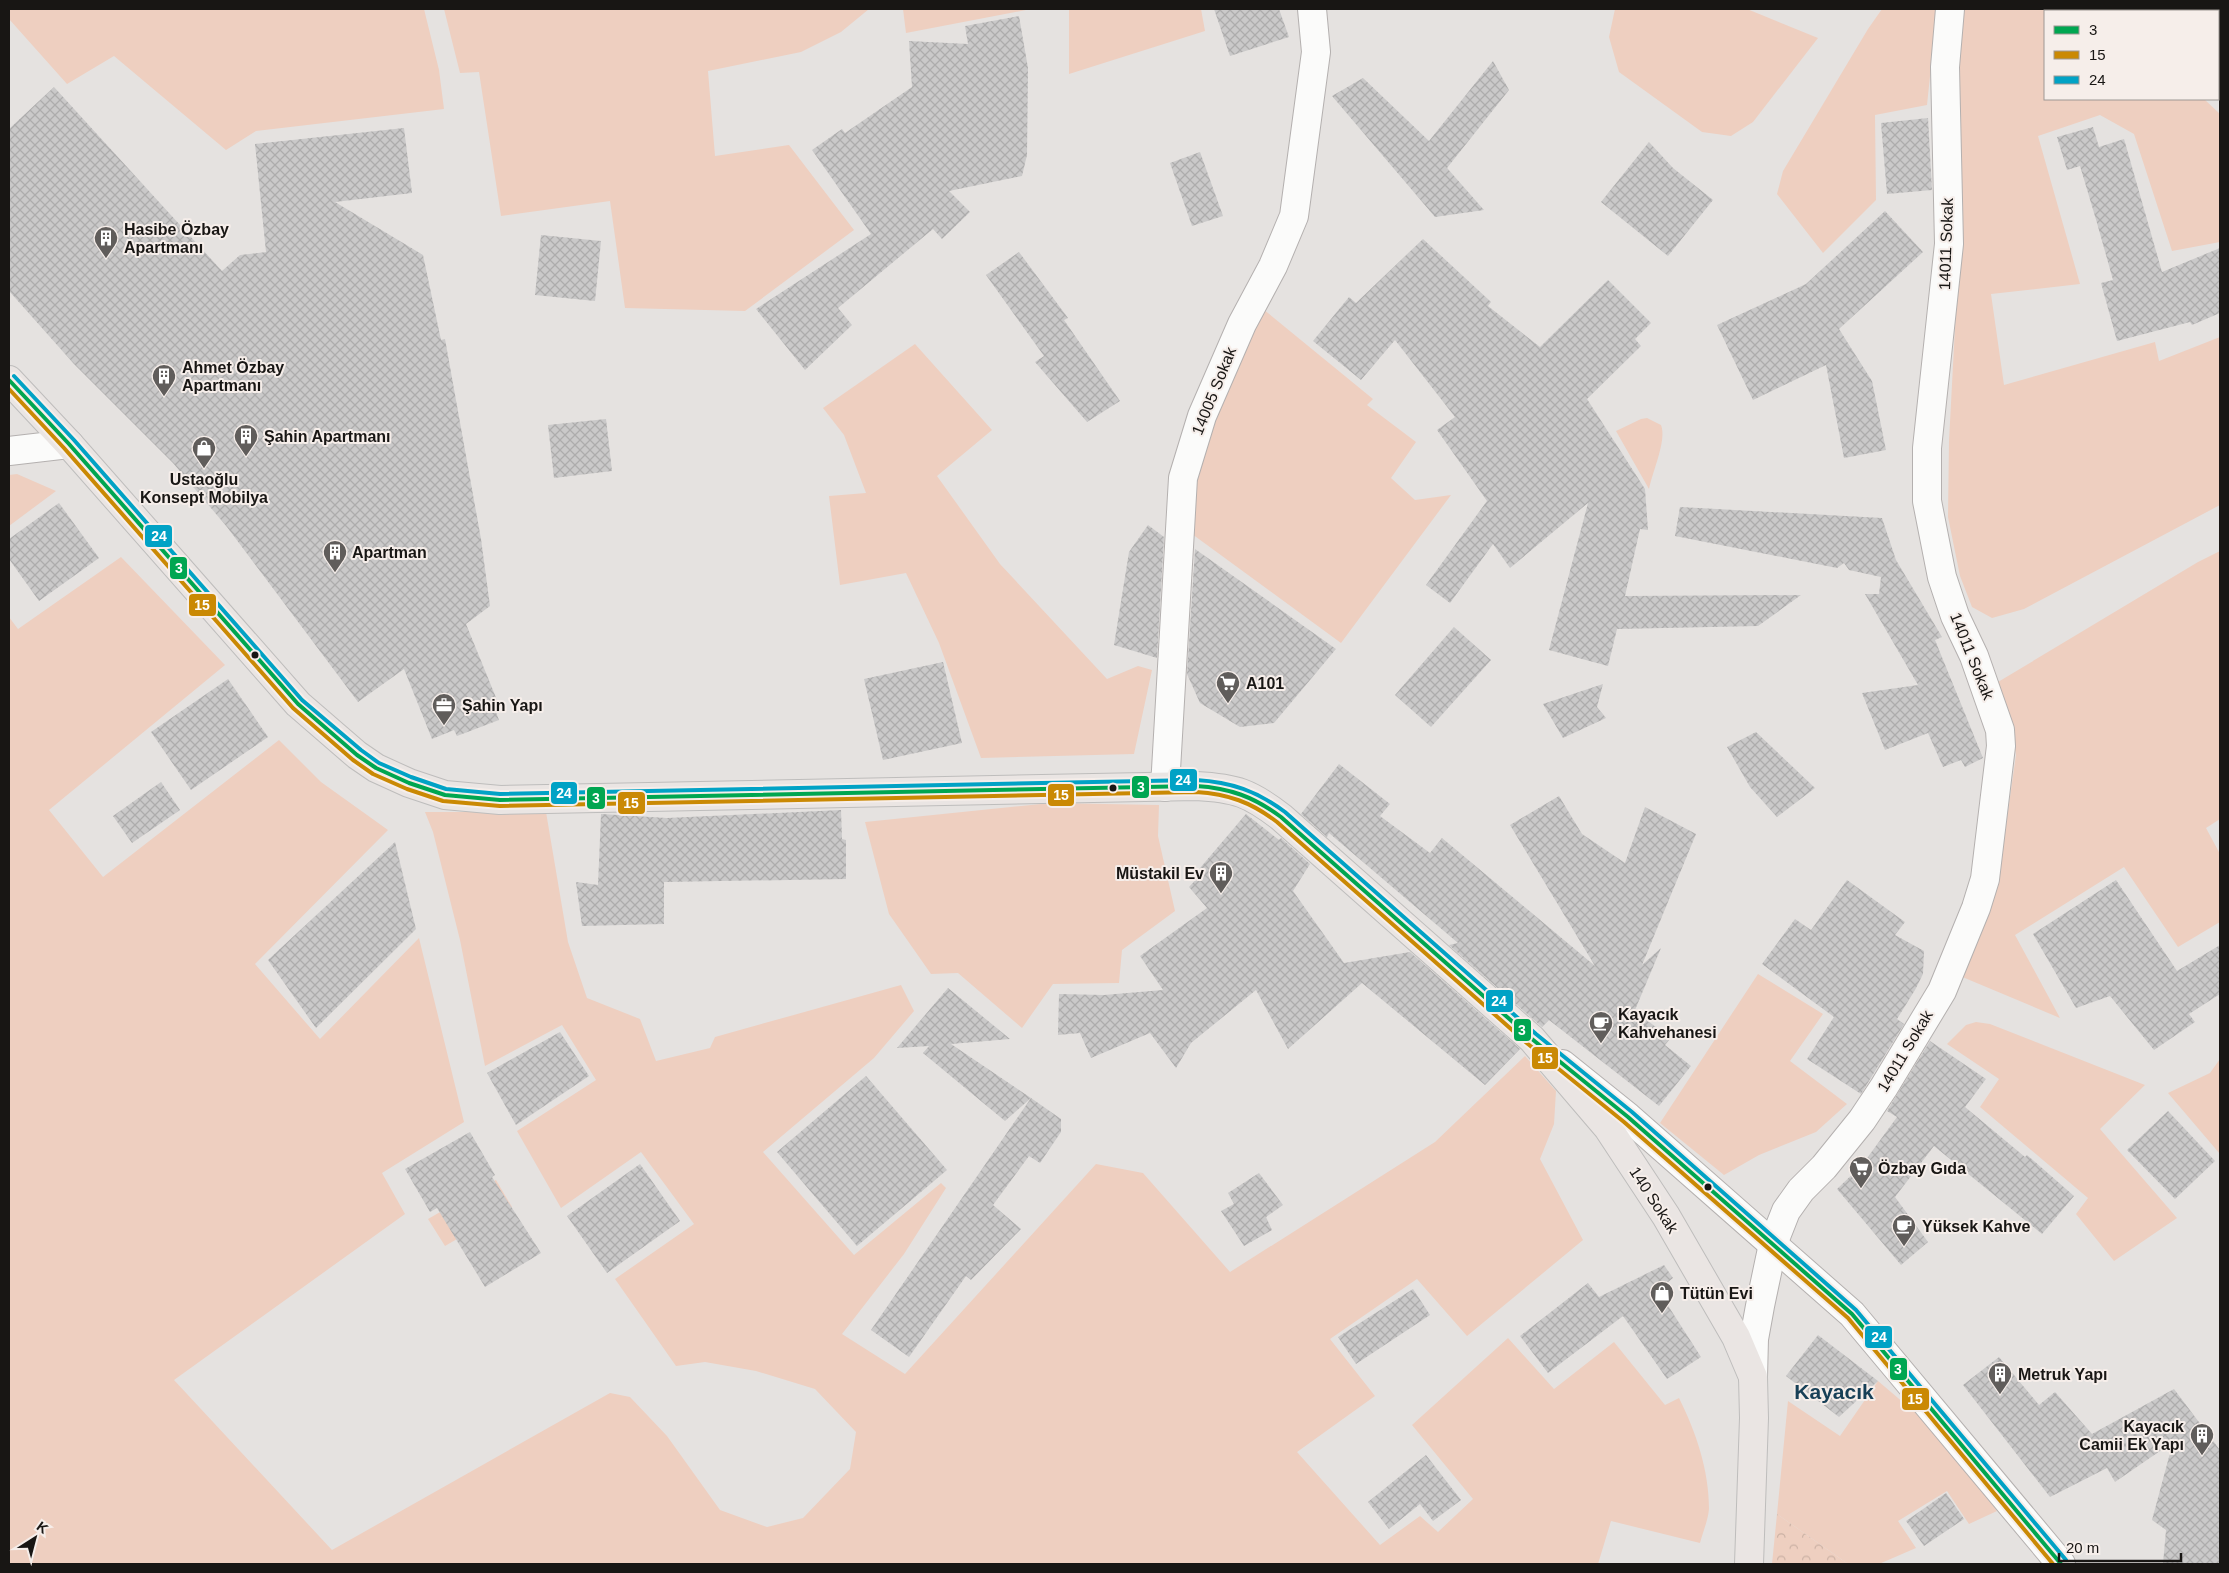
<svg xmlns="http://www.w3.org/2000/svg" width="2229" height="1573" font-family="Helvetica,sans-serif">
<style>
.green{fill:#eecfc0}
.park{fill:url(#park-crowns)}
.building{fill:url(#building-cross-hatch)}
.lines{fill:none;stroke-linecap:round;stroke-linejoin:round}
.minor-casing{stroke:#b4b0af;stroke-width:30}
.major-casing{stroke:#bebdbc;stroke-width:30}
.minor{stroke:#fbfbfa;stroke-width:28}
.major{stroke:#eae5e3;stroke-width:28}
.bus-1-casing{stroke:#f6eeea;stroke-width:8}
.bus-2-casing{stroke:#f6eeea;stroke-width:8}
.bus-3-casing{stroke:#f6eeea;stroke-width:8}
.bus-1{stroke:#00a651;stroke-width:4}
.bus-2{stroke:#ca8904;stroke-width:4}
.bus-3{stroke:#01a2c5;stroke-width:4}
.bus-dot{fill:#181614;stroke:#f6eeea;stroke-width:2}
.labels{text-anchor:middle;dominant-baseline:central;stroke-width:4;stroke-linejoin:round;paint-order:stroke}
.poi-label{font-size:16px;font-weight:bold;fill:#181614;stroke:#f6eeea;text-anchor:start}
.street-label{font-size:16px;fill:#181614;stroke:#f6eeea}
.district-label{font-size:21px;font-weight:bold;fill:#184057;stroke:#f6eeea}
.line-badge{stroke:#f6eeea;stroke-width:2}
.badge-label{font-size:14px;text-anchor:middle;font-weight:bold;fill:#fff}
</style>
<defs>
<pattern id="park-crowns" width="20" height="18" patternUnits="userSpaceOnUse" patternTransform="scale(1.25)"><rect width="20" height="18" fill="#eecfc0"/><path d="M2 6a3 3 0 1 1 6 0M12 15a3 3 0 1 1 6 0" fill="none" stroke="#cbb1a4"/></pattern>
<pattern id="building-cross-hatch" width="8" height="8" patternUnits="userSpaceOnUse" patternTransform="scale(1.25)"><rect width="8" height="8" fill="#cac9c9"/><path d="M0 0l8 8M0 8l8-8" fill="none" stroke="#adacac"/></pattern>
</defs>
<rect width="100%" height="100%" fill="#e5e2e0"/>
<g class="green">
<polygon points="9,9 424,9 439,70 444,109 256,131 226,150 114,56 67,84 9,19"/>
<polygon points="444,9 869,9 841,32 801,52 708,71 715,156 789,145 854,230 745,311 625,308 610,201 501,216 479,72 460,73"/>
<polygon points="903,9 1031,9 906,33"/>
<polygon points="1069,9 1201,9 1205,31 1069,74"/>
<polygon points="1615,9 1747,9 1818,38 1753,122 1731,136 1702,132 1619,72 1609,37"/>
<polygon points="1882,9 1937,9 1927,105 1875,115 1876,200 1823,253 1777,194 1783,171 1868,29"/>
<polygon points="1961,9 2105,9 2107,11 2045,11 2045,99 2204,99 2220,114 2220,242 2172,251 2134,134 2100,115 2038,136 2080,284 1991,294 2004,385 2155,342 2159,361 2220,337 2220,505 2024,609 1992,618 1972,607 1960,576 1948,517 1949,441 1959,252 1954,72"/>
<polygon points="2144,9 2220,9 2220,81 2218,79 2218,11 2147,11"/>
<polygon points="1263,309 1373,399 1367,405 1416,442 1391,478 1415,500 1451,495 1341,643 1192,534 1196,468 1220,395"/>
<polygon points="915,344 992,430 937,476 1000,564 1107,679 1138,666 1152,670 1134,754 981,758 939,643 906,573 840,585 829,496 866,493 844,435 823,408"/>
<path d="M1647,418L1661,425C1667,440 1653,470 1649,489L1616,431L1641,419Z"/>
<polygon points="17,474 56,491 9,526 9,475"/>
<polygon points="2220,551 2220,819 2206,828 2220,854 2220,922 2178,947 2124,867 2015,935 2060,1018 1960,976 1998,881 2016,755 2009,717 1998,682 2198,562"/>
<path d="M121,557L225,665L49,810L103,877L279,740L321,782L388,830L255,964L320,1039L419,938L464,1122L382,1173L405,1214L174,1380L332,1550L610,1393L630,1397L667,1436L720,1510L767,1527L803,1518L850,1469L856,1432L815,1389L756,1371L705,1362L676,1366L615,1279L694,1224L641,1152L561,1208L517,1131L596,1080L562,1025L485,1066L460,940L433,832L425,812H546L568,942L587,998L640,1019L656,1061L710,1048L715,1037L901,985L914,1011L874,1058L763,1152L854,1255L941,1183L946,1188L904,1254L842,1334L905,1374L1096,1164L1143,1173L1230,1272L1435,1142L1525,1056L1556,1091L1554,1124L1540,1159L1583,1240L1467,1336L1417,1279L1330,1339L1375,1396L1297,1452L1380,1545L1420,1516L1438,1532L1473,1499L1412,1425L1508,1338L1554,1389L1614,1342L1665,1405L1679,1398C1696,1432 1709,1470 1709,1509C1708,1520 1703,1532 1700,1543L1611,1521L1598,1564H9V617L18,629Z"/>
<polygon points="1051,803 1159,805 1158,836 1175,911 1122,950 1119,983 1053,984 1022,1028 958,973 931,974 889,914 865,822"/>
<polygon points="1758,974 1823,1014 1790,1061 1847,1104 1816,1132 1759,1155 1724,1175 1660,1123"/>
<polygon points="1976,1022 1990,1024 2145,1085 2100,1129 2177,1218 2114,1261 2076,1214 2088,1198 1980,1107 1999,1079 1947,1044 1966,1025"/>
<polygon points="2220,1059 2220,1154 2168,1093 2210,1073"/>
<polygon points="496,1180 512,1207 445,1246 428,1219"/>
<polygon points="1878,1381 1938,1432 1997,1511 1969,1524 1947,1491 1898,1521 1916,1548 1879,1564 1848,1564 1777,1514 1788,1401 1840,1436"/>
</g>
<polygon class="park" points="1777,1514 1848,1564 1772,1564"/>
<g class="building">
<polygon points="1214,9 1279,9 1289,37 1230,56"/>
<polygon points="1019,16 1028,68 1027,155 1022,176 949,191 970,212 942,239 933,229 838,308 852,325 805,370 756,309 871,234 812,150 842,129 845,133 912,87 909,41 968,44 965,26"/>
<polygon points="1493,61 1509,90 1447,168 1484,210 1435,217 1332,96 1363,78 1429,141"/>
<polygon points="54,87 222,271 240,255 266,252 255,144 404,128 412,193 335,202 423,255 441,340 445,339 481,539 490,606 466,624 497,700 492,702 499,720 457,736 454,730 432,739 404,669 358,702 227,527 173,463 74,364 9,291 9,129"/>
<polygon points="1928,118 1932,190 1887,194 1881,123"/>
<polygon points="2093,127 2099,147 2124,139 2162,272 2220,248 2220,313 2192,325 2190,322 2117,341 2101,283 2113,280 2097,223 2080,166 2067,170 2057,137"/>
<polygon points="1649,142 1673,168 1713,200 1668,256 1601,202"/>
<polygon points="1200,152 1223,216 1192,226 1170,163"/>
<polygon points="1885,211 1923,252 1839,329 1872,381 1886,450 1844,458 1826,365 1753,400 1717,325 1806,284"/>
<polygon points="541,235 601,241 595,301 535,295"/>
<polygon points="1423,239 1491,302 1488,306 1540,347 1608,280 1651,323 1635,339 1641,346 1587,399 1645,489 1648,530 1640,529 1625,596 1801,595 1758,626 1617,629 1608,666 1549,650 1588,503 1510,568 1493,544 1450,603 1426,585 1487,501 1437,430 1455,417 1395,340 1361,380 1313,341 1349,297 1356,303"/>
<polygon points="1019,252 1068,318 1064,320 1120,401 1087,422 1035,362 1044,356 986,275"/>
<polygon points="606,419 612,471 554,478 548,425"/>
<polygon points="59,503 99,558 39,601 9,559 9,539"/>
<polygon points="1680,507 1882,518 1896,560 1942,637 1935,640 1983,758 1965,767 1961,760 1943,767 1928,733 1885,750 1862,693 1918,685 1865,594 1879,594 1881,577 1849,570 1844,563 1837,568 1675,536"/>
<polygon points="1148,525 1164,537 1157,658 1114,645 1129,552"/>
<polygon points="1195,549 1336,649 1274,723 1240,727 1200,703 1187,674"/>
<polygon points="1454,627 1491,660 1431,727 1395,695"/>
<polygon points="943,662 962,743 883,760 864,679"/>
<polygon points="228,679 268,737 191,790 151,732"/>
<polygon points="1603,684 1597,707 1606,718 1563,738 1543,704"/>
<polygon points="1756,732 1815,788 1777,817 1750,787 1727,747"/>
<polygon points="1339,764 1390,804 1380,816 1430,853 1442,838 1595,966 1510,825 1559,796 1582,834 1625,863 1645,807 1696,834 1642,965 1661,948 1635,1010 1670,1039 1665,1045 1691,1066 1659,1106 1549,1020 1542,1027 1449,945 1458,943 1329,833 1327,837 1301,814"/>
<polygon points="161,782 180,810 132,843 113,816"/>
<polygon points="841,810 842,839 846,840 846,879 664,882 664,924 582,926 576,882 598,885 601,814 667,818"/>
<polygon points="1246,814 1279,840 1281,838 1310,864 1293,891 1344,963 1410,952 1520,1049 1485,1085 1362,983 1288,1049 1256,990 1191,1043 1176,1068 1150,1033 1091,1058 1080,1033 1058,1035 1059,994 1104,995 1163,990 1140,956 1207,908 1189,887 1203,872 1200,868"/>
<polygon points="395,842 416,929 316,1028 268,960"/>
<polygon points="1847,880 1905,922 1895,935 1924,951 1923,974 1915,990 1897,1019 1904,1024 1861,1094 1807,1059 1834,1017 1762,964 1795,919 1811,930"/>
<polygon points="2116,880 2177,971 2220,945 2220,994 2189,1014 2195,1022 2154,1050 2110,996 2076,1008 2033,934"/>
<polygon points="948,988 1010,1039 951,1044 1031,1098 1005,1121 923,1053 929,1046 897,1048"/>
<polygon points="560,1032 589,1076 516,1125 487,1073"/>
<polygon points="1930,1041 1986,1079 1965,1107 2025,1157 2027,1155 2074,1196 2042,1234 1934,1146 1895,1197 1928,1242 1901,1265 1837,1189 1862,1165 1897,1117 1887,1111"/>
<polygon points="866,1076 947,1170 857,1246 777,1152"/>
<polygon points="1031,1098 1061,1119 1061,1132 1040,1163 1029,1156 993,1205 1021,1229 971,1280 966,1276 909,1357 871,1330"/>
<polygon points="2168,1111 2215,1161 2175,1199 2127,1150"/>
<polygon points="470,1132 495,1175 492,1177 541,1253 485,1287 437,1208 430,1212 405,1169"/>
<polygon points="640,1164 680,1221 607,1273 567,1216"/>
<polygon points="1259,1173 1283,1205 1266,1217 1272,1230 1244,1246 1221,1211 1234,1204 1228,1193"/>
<polygon points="1664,1265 1673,1278 1658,1290 1701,1357 1667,1379 1623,1316 1548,1373 1520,1336 1588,1283 1599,1297"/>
<polygon points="1413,1289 1430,1315 1356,1364 1338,1337"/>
<polygon points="1818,1335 1878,1381 1839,1417 1786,1376"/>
<polygon points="1999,1357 2039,1405 2055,1392 2092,1434 2174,1389 2220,1450 2220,1564 2163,1564 2166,1530 2152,1520 2173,1442 2115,1482 2107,1468 2050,1497 1963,1385"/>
<polygon points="1426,1455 1461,1500 1433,1521 1420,1504 1389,1529 1368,1502"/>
<polygon points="1946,1493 1964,1519 1924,1546 1906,1521"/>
</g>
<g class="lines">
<g class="minor-casing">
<g id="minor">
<polyline points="9,451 69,444"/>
<polyline points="1165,787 1183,478 1202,416 1242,324 1273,266 1294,216 1316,52 1312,9"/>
<polyline points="1562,1064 1628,1117 1852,1314 2061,1564"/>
<polyline points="1753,1377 1754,1339 1760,1306 1773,1244 1786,1211 1801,1190 1824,1167 1862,1120 1884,1087 1942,991 1976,908 1985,879 2001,746 2000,730 1974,656 1955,616 1942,577 1927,501 1927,448 1949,244 1945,67 1950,9"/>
</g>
</g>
<g class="major-casing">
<path id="major" d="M9,380L69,444L298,704L357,755L376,768L409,783L445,795L500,800L1196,786C1236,788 1250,793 1281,817L1532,1039L1608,1128L1666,1216L1736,1337L1753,1377L1754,1418L1749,1564"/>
</g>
<use href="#minor" class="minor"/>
<use href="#major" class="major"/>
<g class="bus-1-casing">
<path id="bus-1" d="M9,380L69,444L298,704L357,755L376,768L409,783L445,795L500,800L1196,786C1230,788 1254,797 1281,817L1532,1039L1628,1117L1852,1314L2061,1564"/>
</g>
<g class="bus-2-casing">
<path id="bus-2" d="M9,389L64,448L293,708L353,760L373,774L407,789L443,801L500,806L1196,792C1228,794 1251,802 1277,822L1528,1044L1624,1122L1848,1318L2053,1564"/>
</g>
<g class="bus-3-casing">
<path id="bus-3" d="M14,376L74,440L302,700L361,750L379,763L411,777L446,789L500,794L1196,780C1231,782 1257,791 1285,812L1536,1034L1632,1112L1856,1310L2066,1560"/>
</g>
<use href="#bus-1" class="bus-1"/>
<use href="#bus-2" class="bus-2"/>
<use href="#bus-3" class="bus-3"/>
</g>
<defs>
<g id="building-pin" transform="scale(1.25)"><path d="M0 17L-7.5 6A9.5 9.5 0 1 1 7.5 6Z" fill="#605d5b" stroke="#f6eeea"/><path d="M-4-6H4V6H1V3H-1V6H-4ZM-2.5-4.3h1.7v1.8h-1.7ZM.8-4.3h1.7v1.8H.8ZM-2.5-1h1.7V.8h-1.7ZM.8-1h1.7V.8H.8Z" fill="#fff"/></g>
<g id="shop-pin" transform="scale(1.25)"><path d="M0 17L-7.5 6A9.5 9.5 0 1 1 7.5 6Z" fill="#605d5b" stroke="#f6eeea"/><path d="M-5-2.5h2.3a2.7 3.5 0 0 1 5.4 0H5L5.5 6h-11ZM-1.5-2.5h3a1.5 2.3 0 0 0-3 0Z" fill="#fff"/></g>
<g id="supermarket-pin" transform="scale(1.25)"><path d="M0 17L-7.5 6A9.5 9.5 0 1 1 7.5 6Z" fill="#605d5b" stroke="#f6eeea"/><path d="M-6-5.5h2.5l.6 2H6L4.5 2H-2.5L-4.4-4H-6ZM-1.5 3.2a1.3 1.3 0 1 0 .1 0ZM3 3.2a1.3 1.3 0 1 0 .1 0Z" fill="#fff"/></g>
<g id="office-pin" transform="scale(1.25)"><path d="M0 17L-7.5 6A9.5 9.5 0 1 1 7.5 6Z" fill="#605d5b" stroke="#f6eeea"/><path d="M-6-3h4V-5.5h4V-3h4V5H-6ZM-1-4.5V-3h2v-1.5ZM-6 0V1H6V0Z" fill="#fff"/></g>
<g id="cafe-pin" transform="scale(1.25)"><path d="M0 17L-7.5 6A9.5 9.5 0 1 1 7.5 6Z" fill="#605d5b" stroke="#f6eeea"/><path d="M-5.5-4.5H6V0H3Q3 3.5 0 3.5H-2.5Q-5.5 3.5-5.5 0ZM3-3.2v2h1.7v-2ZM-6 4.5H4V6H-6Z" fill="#fff"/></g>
</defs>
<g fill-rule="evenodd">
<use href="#building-pin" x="106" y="238"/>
<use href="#building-pin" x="164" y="376"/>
<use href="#building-pin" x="246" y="436"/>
<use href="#shop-pin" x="204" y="448"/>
<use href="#building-pin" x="335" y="552"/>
<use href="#supermarket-pin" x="1228" y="683"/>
<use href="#office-pin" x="444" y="705"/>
<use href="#building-pin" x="1221" y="873"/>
<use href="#cafe-pin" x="1601" y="1023"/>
<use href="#supermarket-pin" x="1861" y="1168"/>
<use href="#cafe-pin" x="1904" y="1226"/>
<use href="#shop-pin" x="1662" y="1293"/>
<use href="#building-pin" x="2000" y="1374"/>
<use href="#building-pin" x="2202" y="1435"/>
</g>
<g class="bus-dot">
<circle cx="255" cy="655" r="4.5"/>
<circle cx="1113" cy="788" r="4.5"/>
<circle cx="1708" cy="1187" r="4.5"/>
</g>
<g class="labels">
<g class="poi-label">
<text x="124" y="229">Hasibe Özbay<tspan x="124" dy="18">Apartmanı</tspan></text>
<text x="182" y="367">Ahmet Özbay<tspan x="182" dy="18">Apartmanı</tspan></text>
<text x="264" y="436">Şahin Apartmanı</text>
<text x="204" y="479" text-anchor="middle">Ustaoğlu<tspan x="204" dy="18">Konsept Mobilya</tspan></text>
<text x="352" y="552">Apartman</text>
<text x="1246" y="683">A101</text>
<text x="462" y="705">Şahin Yapı</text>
<text x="1204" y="873" text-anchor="end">Müstakil Ev</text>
<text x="1618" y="1014">Kayacık<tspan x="1618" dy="18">Kahvehanesi</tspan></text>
<text x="1878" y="1168">Özbay Gıda</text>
<text x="1922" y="1226">Yüksek Kahve</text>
<text x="1680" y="1293">Tütün Evi</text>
<text x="2018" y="1374">Metruk Yapı</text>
<text x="2184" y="1426" text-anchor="end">Kayacık<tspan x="2184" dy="18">Camii Ek Yapı</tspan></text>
</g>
<g class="street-label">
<text transform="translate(1946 244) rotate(-88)">14011 Sokak</text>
<text transform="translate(1214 391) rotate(-68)">14005 Sokak</text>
<text transform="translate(1972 656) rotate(68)">14011 Sokak</text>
<text transform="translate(1905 1051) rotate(-59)">14011 Sokak</text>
<text transform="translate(1654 1200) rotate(57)">140 Sokak</text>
</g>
<g class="district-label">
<text x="1834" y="1391">Kayacık</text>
</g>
</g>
<g class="line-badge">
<rect x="144" y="524" width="29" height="24" rx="5" fill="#01a2c5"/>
<rect x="169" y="556" width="19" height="24" rx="5" fill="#00a651"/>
<rect x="188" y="593" width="29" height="24" rx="5" fill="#ca8904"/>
<rect x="1169" y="768" width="29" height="24" rx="5" fill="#01a2c5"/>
<rect x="1131" y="775" width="19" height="24" rx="5" fill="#00a651"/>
<rect x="550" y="781" width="28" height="24" rx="5" fill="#01a2c5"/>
<rect x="1047" y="783" width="28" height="24" rx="5" fill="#ca8904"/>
<rect x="586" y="786" width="20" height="24" rx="5" fill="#00a651"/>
<rect x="617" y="791" width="29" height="24" rx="5" fill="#ca8904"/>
<rect x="1485" y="989" width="29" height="24" rx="5" fill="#01a2c5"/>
<rect x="1513" y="1018" width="19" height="24" rx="5" fill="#00a651"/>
<rect x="1531" y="1046" width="28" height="24" rx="5" fill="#ca8904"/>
<rect x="1864" y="1325" width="29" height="24" rx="5" fill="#01a2c5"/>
<rect x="1889" y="1357" width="19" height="24" rx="5" fill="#00a651"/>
<rect x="1901" y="1387" width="29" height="24" rx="5" fill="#ca8904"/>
</g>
<g class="badge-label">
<text x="159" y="541">24</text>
<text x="179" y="573">3</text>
<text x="202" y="610">15</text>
<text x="1183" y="785">24</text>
<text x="1141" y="792">3</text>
<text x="564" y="798">24</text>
<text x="1061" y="800">15</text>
<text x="596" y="803">3</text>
<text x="631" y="808">15</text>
<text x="1499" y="1006">24</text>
<text x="1522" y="1035">3</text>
<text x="1545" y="1063">15</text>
<text x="1879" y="1342">24</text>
<text x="1898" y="1374">3</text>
<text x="1915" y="1404">15</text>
</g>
<rect width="2229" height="1573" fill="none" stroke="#181614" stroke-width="20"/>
<rect x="2044" y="10" width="175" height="90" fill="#f6eeea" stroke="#9d9894"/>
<rect x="2054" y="26" width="25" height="8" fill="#00a651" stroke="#9d9894"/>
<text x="2089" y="35" font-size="15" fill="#181614">3</text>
<rect x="2054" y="51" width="25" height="8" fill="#ca8904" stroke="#9d9894"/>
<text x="2089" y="60" font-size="15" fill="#181614">15</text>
<rect x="2054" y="76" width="25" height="8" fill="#01a2c5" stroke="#9d9894"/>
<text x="2089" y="85" font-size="15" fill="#181614">24</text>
<g transform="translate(35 1538) rotate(36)" stroke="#f6eeea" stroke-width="4" paint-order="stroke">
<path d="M0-4L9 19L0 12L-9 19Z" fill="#181614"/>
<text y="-8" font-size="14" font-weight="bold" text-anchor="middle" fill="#181614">K</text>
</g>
<path d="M2059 1553v8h122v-8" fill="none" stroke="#181614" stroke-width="2.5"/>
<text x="2066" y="1553" font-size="15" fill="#181614" stroke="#f6eeea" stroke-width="4" paint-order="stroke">20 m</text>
</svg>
